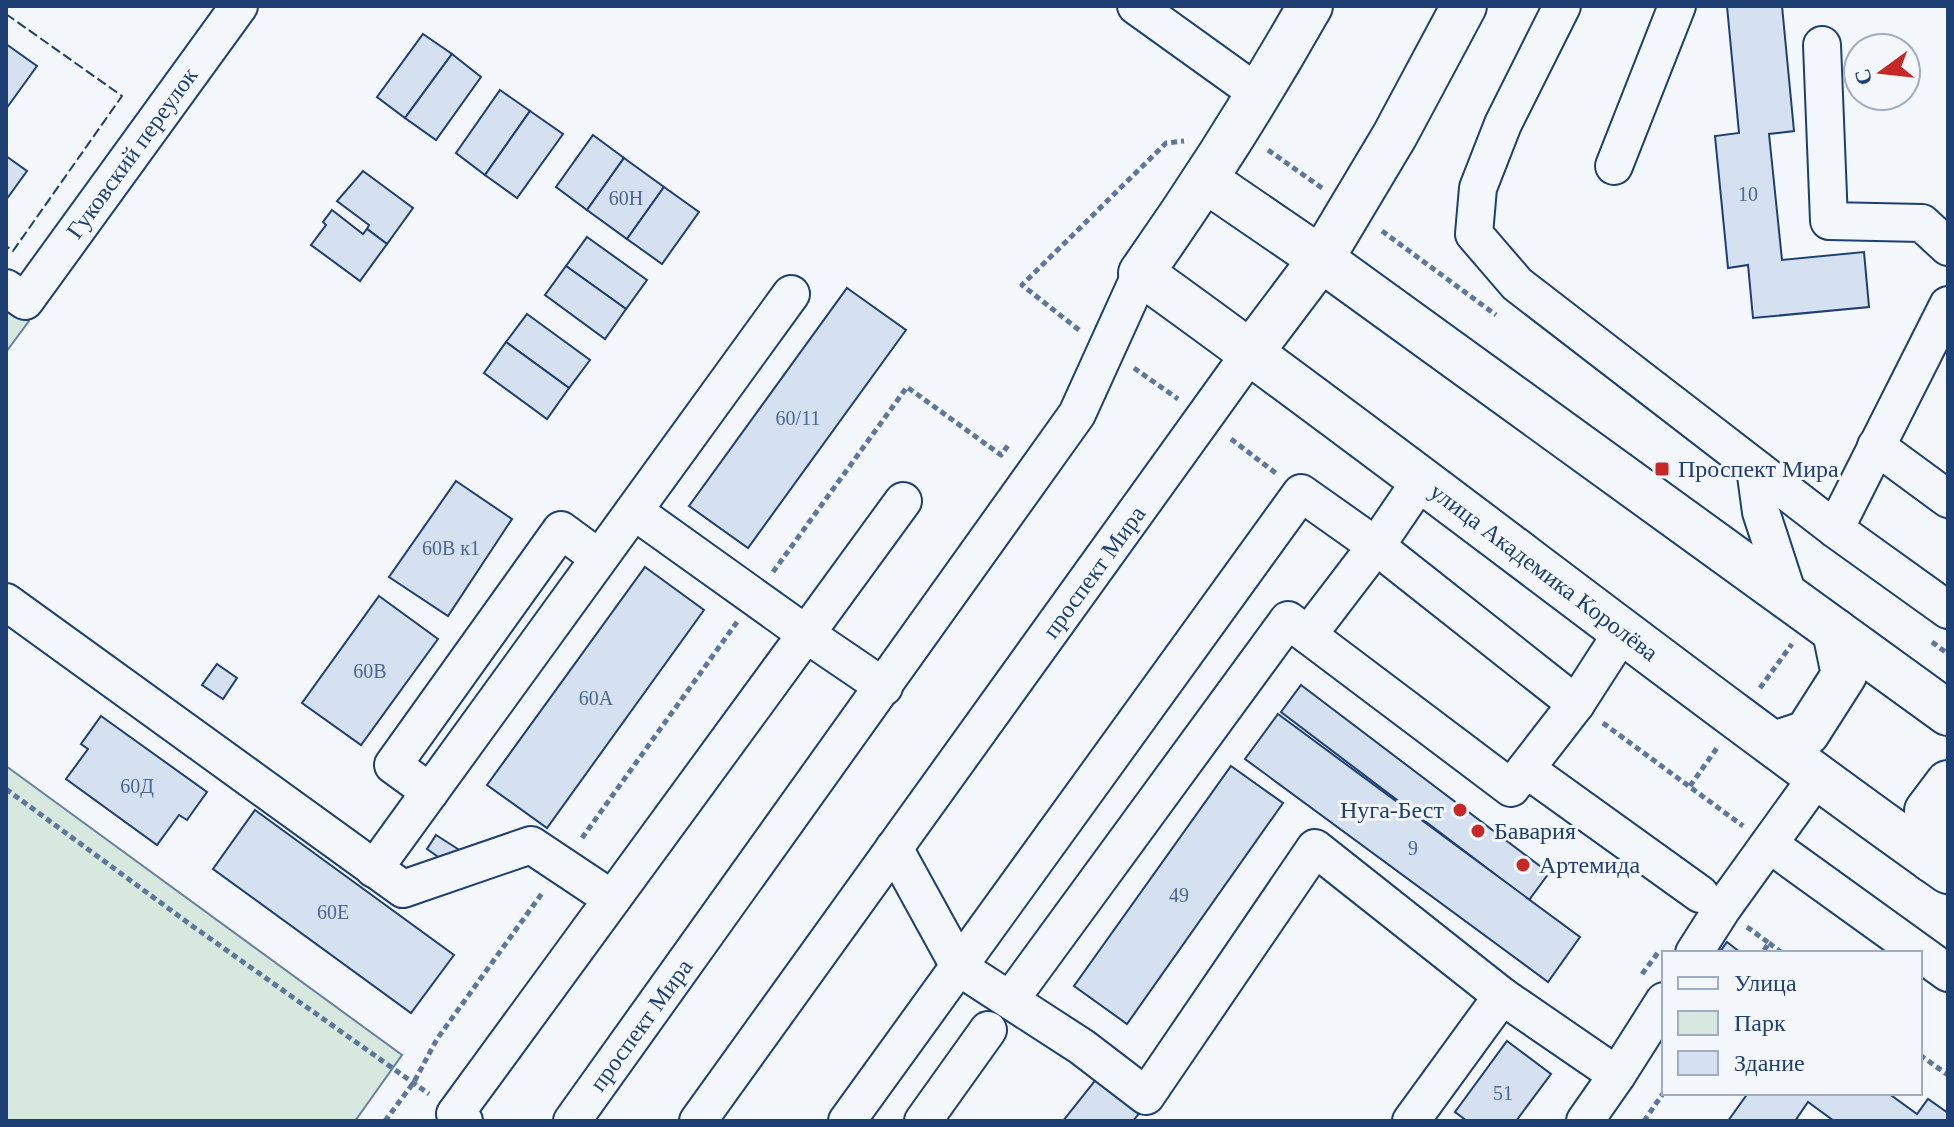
<svg xmlns="http://www.w3.org/2000/svg" width="1954" height="1127" font-family="Georgia,serif">
<style>
.green{fill:#d7e8df;stroke:#687fa3;stroke-width:2}
.building{fill:#d5e0f0;stroke:#1d3f73;stroke-width:2}
.lines{fill:none;stroke-linecap:round;stroke-linejoin:round}
.minor-casing{stroke:#1d3f73;stroke-width:40}
.major-casing{stroke:#1d3f73;stroke-width:48}
.path{stroke:#5e769c;stroke-width:5;stroke-dasharray:6 4;stroke-linecap:butt}
.minor{stroke:#f4f7fb;stroke-width:36}
.major{stroke:#f4f7fb;stroke-width:44}
.fence{stroke:#1d3f73;stroke-width:2;stroke-dasharray:10 4;stroke-linecap:butt}
.poi-dot{fill:#c62828;stroke:#f4f7fb;stroke-width:3}
.labels{text-anchor:middle;dominant-baseline:central;stroke-width:6;stroke-linejoin:round;paint-order:stroke}
.number-label{font-size:20px;fill:#4b6792}
.street-label{font-size:24px;fill:#1d3f73;stroke:#f4f7fb}
.poi-label{font-size:24px;fill:#1d3f73;stroke:#f4f7fb;text-anchor:start}
</style>
<rect width="100%" height="100%" fill="#f4f7fb"/>
<g class="green">
<polygon points="6,306 29,321 6,352"/>
<polygon points="6,766 402,1055 355,1121 6,1121"/>
</g>
<g class="building">
<polygon points="1727,6 1782,6 1794,131 1769,134 1782,260 1864,252 1869,307 1753,318 1748,265 1728,268 1715,136 1739,133"/>
<polygon points="423,34 452,54 405,118 377,97"/>
<polygon points="6,44 37,66 6,109"/>
<polygon points="452,54 481,77 436,140 405,118"/>
<polygon points="500,90 530,111 485,175 456,153"/>
<polygon points="530,111 563,134 517,198 485,175"/>
<polygon points="593,135 624,158 587,210 556,187"/>
<polygon points="6,156 27,171 6,200"/>
<polygon points="624,158 664,187 627,239 587,210"/>
<polygon points="363,171 413,208 387,244 367,229 369,225 337,201"/>
<polygon points="664,187 699,212 662,264 627,239"/>
<polygon points="332,210 363,234 367,229 387,244 360,281 311,245 326,225 323,222"/>
<polygon points="587,237 647,280 626,309 566,266"/>
<polygon points="566,266 626,309 605,339 545,295"/>
<polygon points="847,288 906,330 748,548 689,506"/>
<polygon points="527,314 590,360 569,388 506,342"/>
<polygon points="506,342 569,388 547,419 484,373"/>
<polygon points="456,481 512,519 448,616 389,577"/>
<polygon points="645,567 704,610 547,828 487,785"/>
<polygon points="379,596 438,639 361,745 302,703"/>
<polygon points="217,664 237,678 223,699 202,685"/>
<polygon points="1301,685 1549,873 1529,900 1281,712"/>
<polygon points="1278,714 1580,937 1548,982 1245,759"/>
<polygon points="101,716 207,792 187,820 179,815 157,845 66,779 88,749 81,744"/>
<polygon points="1231,766 1283,803 1127,1024 1074,986"/>
<polygon points="255,810 454,955 411,1013 213,869"/>
<polygon points="436,835 461,851 451,866 427,849"/>
<polygon points="1727,942 1741,953 1719,953"/>
<polygon points="1507,1041 1551,1074 1516,1121 1467,1121 1455,1112"/>
<polygon points="1098,1077 1141,1111 1133,1121 1063,1121"/>
<polygon points="1748,1093 1888,1093 1917,1114 1928,1099 1948,1113 1948,1121 1834,1121 1808,1102 1795,1121 1728,1121"/>
</g>
<g class="lines">
<g class="minor-casing">
<g id="minor">
<polyline points="1136,6 1260,95"/>
<polyline points="1562,6 1503,124 1478,188 1474,234 1517,284 1835,529 1948,610"/>
<polyline points="1822,45 1829,221 1922,223 1948,247"/>
<polyline points="1614,166 1677,6"/>
<polyline points="6,288 25,301 239,6"/>
<polyline points="1876,446 1948,499"/>
<polyline points="1755,468 1761,512 1789,598"/>
<polyline points="634,511 806,634 903,501"/>
<polyline points="1835,529 1948,305"/>
<polyline points="6,602 403,889 531,845 612,899"/>
<polyline points="1308,635 1376,546 1421,480"/>
<polyline points="1526,769 1700,894"/>
<polyline points="430,792 393,765 561,530 599,558"/>
<polyline points="1769,844 1948,973"/>
<polyline points="894,848 960,968 1082,1047 1146,1096 1315,848 1502,996 1617,1075 1664,1001"/>
<polyline points="374,869 791,294"/>
<polyline points="1694,953 1722,909 1817,777"/>
<polyline points="1010,1000 1288,620 1511,788 1576,704 1623,631"/>
<polyline points="464,1121 455,1114 806,634 884,687"/>
<polyline points="572,1121 1077,414 1141,273"/>
<polyline points="698,1121 1251,352"/>
<polyline points="847,1121 1301,493 1376,546 1576,704"/>
<polyline points="923,1121 988,1030"/>
<polyline points="1411,1121 1502,996"/>
<polyline points="1585,1121 1617,1075"/>
</g>
</g>
<g class="major-casing">
<g id="major">
<path d="M1310,6C1257,100 1203,185 1141,273C1413,468 1675,677 1948,871"/>
<polyline points="1207,181 1321,259 1948,713"/>
<polyline points="1251,352 1321,259 1395,135 1464,6"/>
<polyline points="1774,744 1807,733 1844,675 1835,631"/>
<polyline points="1932,860 1927,811 1948,783"/>
</g>
</g>
<g class="path">
<polyline points="1268,150 1322,188"/>
<polyline points="1382,231 1496,315"/>
<polyline points="1079,330 1022,285 1166,143 1184,141"/>
<polyline points="1134,368 1178,399"/>
<polyline points="1231,439 1277,474"/>
<polyline points="773,572 907,387 1001,455 1009,444"/>
<polyline points="1932,642 1948,654"/>
<polyline points="1760,688 1792,644"/>
<polyline points="1603,723 1743,826"/>
<polyline points="1690,786 1717,748"/>
<polyline points="6,789 191,925 429,1094"/>
<polyline points="582,838 737,622"/>
<polyline points="1747,927 1769,943 1762,953"/>
<polyline points="1769,943 1782,953"/>
<polyline points="1642,974 1660,950"/>
<polyline points="1920,1055 1948,1075"/>
<polyline points="385,1121 414,1082 437,1039 543,892"/>
<polyline points="1644,1121 1664,1092"/>
</g>
<use href="#minor" class="minor"/>
<use href="#major" class="major"/>
<polyline class="fence" points="6,14 122,96 13,251 6,246"/>
</g>
<g class="poi-dot">
<rect x="1654" y="461" width="16" height="16" rx="4"/>
<circle cx="1460" cy="810" r="8"/>
<circle cx="1478" cy="831" r="8"/>
<circle cx="1523" cy="865" r="8"/>
</g>
<g class="labels">
<g class="number-label">
<text x="1748" y="194">10</text>
<text x="626" y="198">60Н</text>
<text x="798" y="418">60/11</text>
<text x="451" y="548">60В к1</text>
<text x="370" y="671">60В</text>
<text x="596" y="698">60А</text>
<text x="137" y="786">60Д</text>
<text x="1413" y="848">9</text>
<text x="1179" y="895">49</text>
<text x="333" y="912">60Е</text>
<text x="1503" y="1093">51</text>
</g>
<g class="street-label">
<text transform="translate(132 153) rotate(-54)">Гуковский переулок</text>
<text transform="translate(1094 572) rotate(-54)">проспект Мира</text>
<text transform="translate(1544 572) rotate(37)">улица Академика Королёва</text>
<text transform="translate(641 1025) rotate(-54)">проспект Мира</text>
</g>
<g class="poi-label">
<text x="1678" y="469">Проспект Мира</text>
<text x="1444" y="810" text-anchor="end">Нуга-Бест</text>
<text x="1494" y="831">Бавария</text>
<text x="1539" y="865">Артемида</text>
</g>
</g>
<rect width="1954" height="1127" fill="none" stroke="#1d3f73" stroke-width="16"/>
<rect x="1662" y="951" width="260" height="144" fill="#f4f7fb" stroke="#9eadc5" stroke-width="2"/>
<rect x="1678" y="977" width="40" height="12" fill="#f4f7fb" stroke="#9eadc5" stroke-width="2"/>
<text x="1734" y="991" font-size="24" fill="#1d3f73">Улица</text>
<rect x="1678" y="1011" width="40" height="24" fill="#d7e8df" stroke="#9eadc5" stroke-width="2"/>
<text x="1734" y="1031" font-size="24" fill="#1d3f73">Парк</text>
<rect x="1678" y="1051" width="40" height="24" fill="#d5e0f0" stroke="#9eadc5" stroke-width="2"/>
<text x="1734" y="1071" font-size="24" fill="#1d3f73">Здание</text>
<g transform="translate(1882 72) rotate(255)"><circle r="38" fill="#f4f7fb" stroke="#9eadc5" stroke-width="2"/>
<path d="M0-6L14 30L0 20L-14 30Z" fill="#c62828"/>
<text y="-12" font-size="22" font-weight="bold" text-anchor="middle" fill="#1d3f73">С</text>
</g>
</svg>
